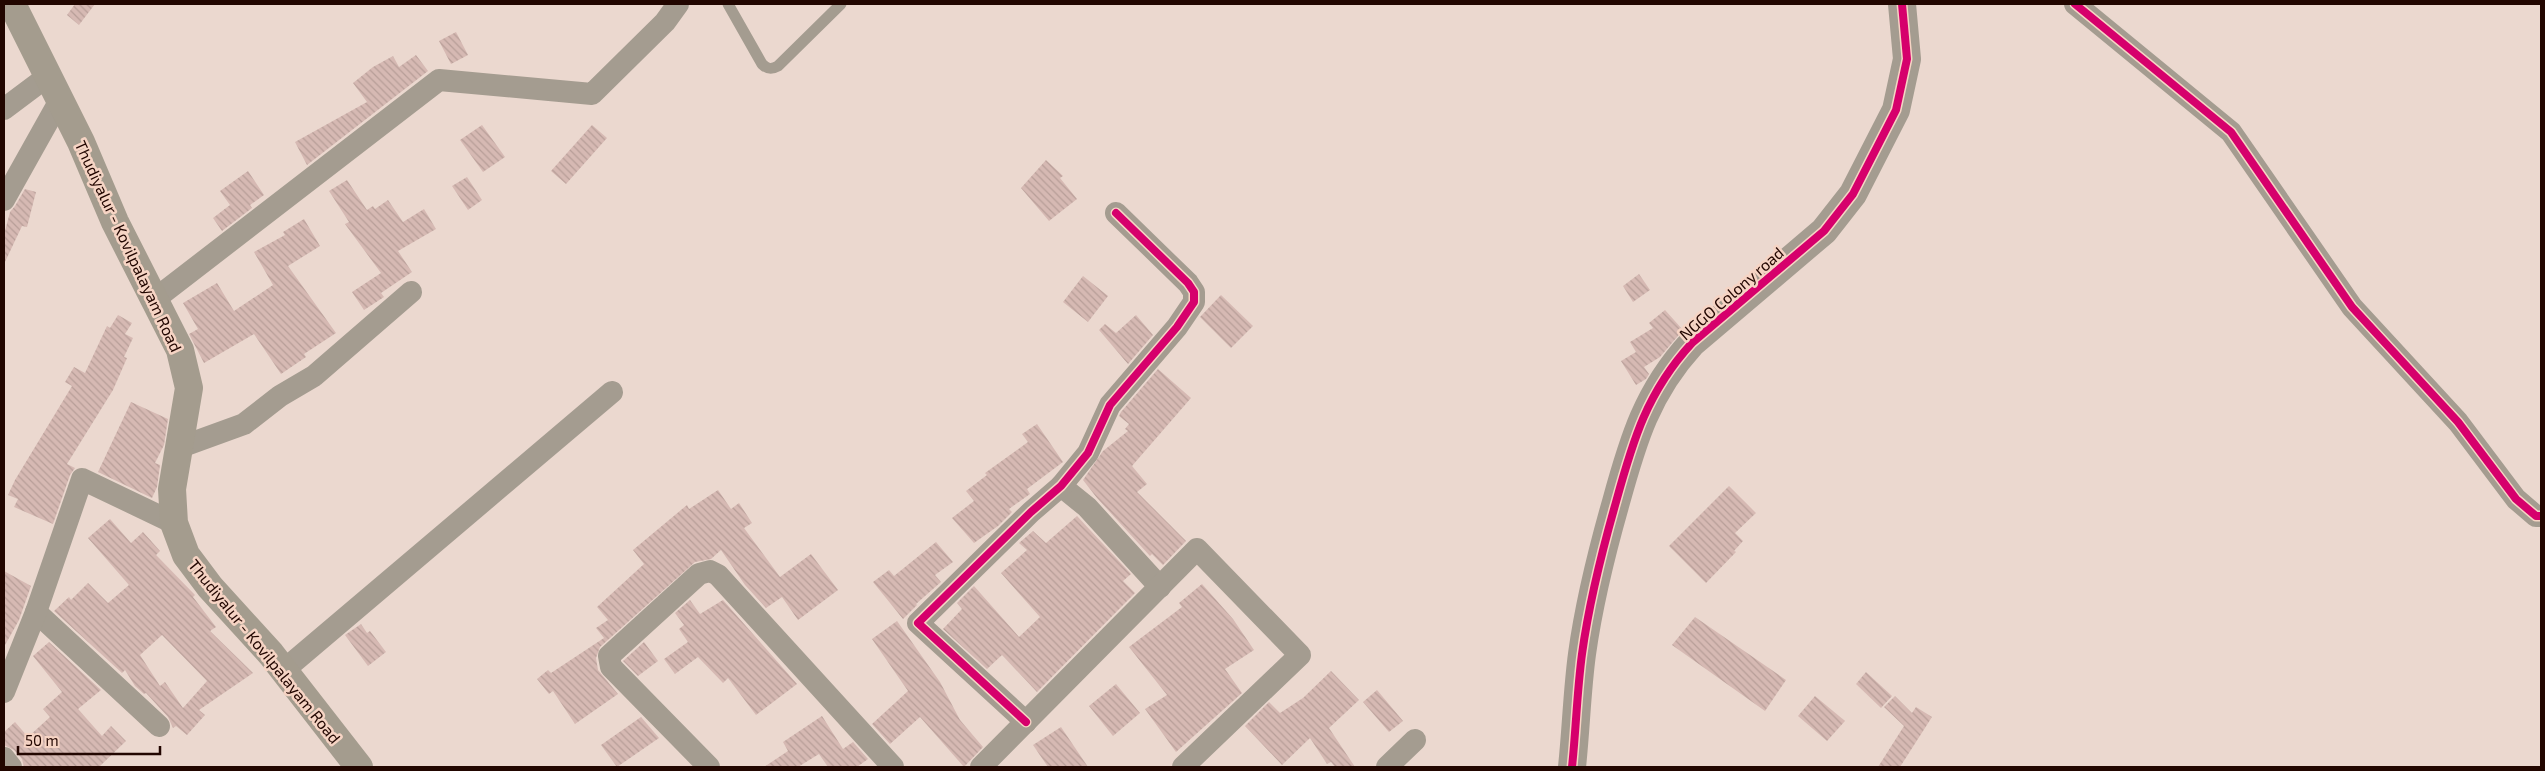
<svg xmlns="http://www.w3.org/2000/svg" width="2545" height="771" font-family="'Exo 2',sans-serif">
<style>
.building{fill:url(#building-back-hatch);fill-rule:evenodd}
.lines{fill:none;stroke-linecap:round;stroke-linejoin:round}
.service{stroke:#a49c90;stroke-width:11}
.minor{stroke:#a49c90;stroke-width:22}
.tertiary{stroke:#a49c90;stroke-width:28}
.secondary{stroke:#a49c8e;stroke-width:28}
.cycleway-casing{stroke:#f6d4c4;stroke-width:11}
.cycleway{stroke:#d6006c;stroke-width:8}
.labels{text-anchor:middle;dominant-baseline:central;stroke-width:5;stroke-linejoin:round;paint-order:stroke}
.street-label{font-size:16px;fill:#220600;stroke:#f6d4c4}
</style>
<defs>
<pattern id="building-back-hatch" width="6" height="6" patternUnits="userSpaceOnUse" patternTransform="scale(1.25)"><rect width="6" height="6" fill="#d6b9b3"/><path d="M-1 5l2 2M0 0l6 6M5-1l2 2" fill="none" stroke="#b79e98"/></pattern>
</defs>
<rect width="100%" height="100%" fill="#ebd8cf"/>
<g class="building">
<polygon points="75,4 95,4 79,25 67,15"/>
<polygon points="456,32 468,55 451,64 439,41"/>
<polygon points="416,55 428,71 307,165 295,142 367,102 353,83 373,67 393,56 399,67"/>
<polygon points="482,125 505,157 483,172 460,140"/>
<polygon points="592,125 607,138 566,184 551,171"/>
<polygon points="1046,160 1063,176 1060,178 1077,199 1049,221 1021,188"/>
<polygon points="248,171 264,195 250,205 252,208 222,231 213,218 230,205 220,191"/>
<polygon points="467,177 482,200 468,210 452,186"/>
<polygon points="347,180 367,210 373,206 375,209 388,200 403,222 424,209 436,229 398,251 412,272 381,293 384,297 364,310 352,292 381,273 345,224 349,222 329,191"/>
<polygon points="25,189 36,192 27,227 22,226 4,264 4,235 10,212 15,206"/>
<polygon points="304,219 320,246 288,266 336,333 304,354 306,357 281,374 254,334 204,363 189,334 198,329 183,303 217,283 234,311 273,285 254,252 285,235 283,232"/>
<polygon points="1639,274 1650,290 1633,302 1623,286"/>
<polygon points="1083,276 1108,296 1088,322 1063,302"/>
<polygon points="1221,295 1253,326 1231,348 1200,317"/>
<polygon points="1665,310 1683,330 1660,357 1644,367 1649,374 1646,379 1636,385 1621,361 1636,352 1630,342 1653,328 1649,323"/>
<polygon points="118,315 132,323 125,334 133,338 124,357 127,358 113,390 67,464 75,468 70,475 53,524 14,507 18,499 8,495 15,480 72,386 65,382 74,367 85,373 107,326 110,328"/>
<polygon points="1136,315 1153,335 1128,364 1099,330 1105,324 1116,333"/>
<polygon points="1158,369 1191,398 1132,466 1147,484 1137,492 1186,541 1163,565 1152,554 1150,556 1097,498 1083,480 1103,451 1128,431 1125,429 1129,424 1119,416 1121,412"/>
<polygon points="131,402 168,419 164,445 155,463 160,465 157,487 152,498 98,472"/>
<polygon points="1037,424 1063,462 1027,489 1030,494 1009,509 1012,512 998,526 974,543 952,518 974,501 966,491 987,475 985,473 1028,442 1022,434"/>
<polygon points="1729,486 1756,513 1735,533 1743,541 1734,551 1736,552 1706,583 1669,546"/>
<polygon points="718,490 731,509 739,503 752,523 744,528 780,577 811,554 838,590 798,620 782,597 766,608 745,585 721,550 711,559 695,562 600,647 596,658 598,670 618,694 575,724 553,691 549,694 537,679 548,670 551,673 604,638 596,628 608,620 597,607 644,564 633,550 687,505 689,509"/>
<polygon points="1077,516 1131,574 1123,581 1135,593 1037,692 1002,655 987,669 943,629 962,609 957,603 974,586 1019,637 1040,617 1001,573 1027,550 1019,543 1033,531 1046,543"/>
<path d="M110,519L131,543L143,532L160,551L156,555L195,595L193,597L216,627L210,631L253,673L199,710L205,715L187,735L176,726L173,728L168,717L146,693L144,694L135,686L125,670L122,673L54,611L69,597L71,600L88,583L108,603L129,585L88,538ZM162,635L207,681L183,708L165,682L160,686L140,655Z"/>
<polygon points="936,542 953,562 935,575 941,582 916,604 917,605 903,619 873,582 889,570 894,576"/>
<polygon points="4,571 31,586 19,620 4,647"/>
<polygon points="1202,584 1233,619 1254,650 1225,669 1242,693 1176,752 1145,709 1167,695 1129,647 1182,607 1179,603"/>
<polygon points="690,600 700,614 723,600 797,684 756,715 728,678 723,683 698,657 675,674 664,659 688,642 679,629 684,625 675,613"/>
<polygon points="1695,617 1786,680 1765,711 1672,645"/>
<polygon points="897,621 940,682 960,720 983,747 964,767 920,717 890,744 872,724 908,691 872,639"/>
<polygon points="361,624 367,633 370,631 386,652 368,666 345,635"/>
<polygon points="49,642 101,690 78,709 102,736 111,726 126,741 99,767 24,767 22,759 14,750 4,745 4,732 15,722 28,737 50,717 43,709 62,692 33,656"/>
<polygon points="644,642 658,661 638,676 623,661"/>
<polygon points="1331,671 1359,700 1329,728 1355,767 1335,767 1331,762 1327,764 1310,738 1282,765 1245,726 1269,702 1280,713 1303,698"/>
<polygon points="1866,672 1892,696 1881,708 1856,684"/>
<polygon points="1116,684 1140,713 1113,736 1089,706"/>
<polygon points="1377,690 1403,721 1389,732 1363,702"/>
<polygon points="1815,696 1845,721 1827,741 1798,716"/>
<polygon points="1895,696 1912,713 1916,707 1932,717 1900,767 1878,767 1904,726 1884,707"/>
<polygon points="822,716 843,749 853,742 868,759 857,767 828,767 819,754 798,767 764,767 788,751 783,742"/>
<polygon points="641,717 659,738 617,767 601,745"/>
<polygon points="1061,727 1088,767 1048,767 1033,745"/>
</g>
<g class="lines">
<path class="service" d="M728,4L762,64C767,69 771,70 778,66L841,4"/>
<g class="minor">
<polyline points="2075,4 2231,132 2352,307 2458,422 2516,499 2536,516 2541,516"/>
<polyline points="4,109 48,76"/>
<polyline points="4,200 60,100"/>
<polyline points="155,299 439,80 592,94 665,22 678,4"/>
<polyline points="178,448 244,424 280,396 314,376 411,292"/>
<polyline points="1061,486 1087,507 1160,587"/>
<polyline points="36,612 159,726"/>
<polyline points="284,670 612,392"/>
<polyline points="4,692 36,612 82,479 174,523"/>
<polyline points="1026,722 918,623 1031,512 1061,486 1088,453 1110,405 1177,327 1194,302 1194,292 1188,283 1116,213"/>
<polyline points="4,758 11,767"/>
<polyline points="709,767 611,667 609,656 699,574 710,571 718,575 893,767"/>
<polyline points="981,767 1197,549 1300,655 1183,767"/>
<polyline points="1387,767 1415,740"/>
</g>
<path class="tertiary" d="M1572,767C1576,730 1577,691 1582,654C1589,603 1602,551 1616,502C1633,440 1647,392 1692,343L1824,231L1853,194L1896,110L1907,59L1902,4"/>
<polyline class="secondary" points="12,4 81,142 115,222 180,350 189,388 172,489 174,523 186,555 210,587 271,654 359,767"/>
<g class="cycleway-casing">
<g id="cycleway">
<polyline points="2075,4 2231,132 2352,307 2458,422 2516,499 2536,516 2541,516"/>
<polyline points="1026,722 918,623 1031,512 1061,486 1088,453 1110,405 1177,327 1194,302 1194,292 1188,283 1116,213"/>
<path d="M1572,767C1576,730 1577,691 1582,654C1589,603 1602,551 1616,502C1633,440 1647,392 1692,343L1824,231L1853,194L1896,110L1907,59L1902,4"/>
</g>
</g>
<use href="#cycleway" class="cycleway"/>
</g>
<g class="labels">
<g class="street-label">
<text transform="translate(129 246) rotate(65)">Thudiyalur - Kovilpalayam Road</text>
<text transform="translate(1731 293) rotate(-41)">NGGO Colony road</text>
<text transform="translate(265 651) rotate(51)">Thudiyalur - Kovilpalayam Road</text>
</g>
</g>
<rect width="2545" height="771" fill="none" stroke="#220600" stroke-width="10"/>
<path d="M18 746v8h142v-8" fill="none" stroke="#220600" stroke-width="2.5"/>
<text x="25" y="746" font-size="15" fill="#220600" stroke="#f6d4c4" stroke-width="4" paint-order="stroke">50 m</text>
</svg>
